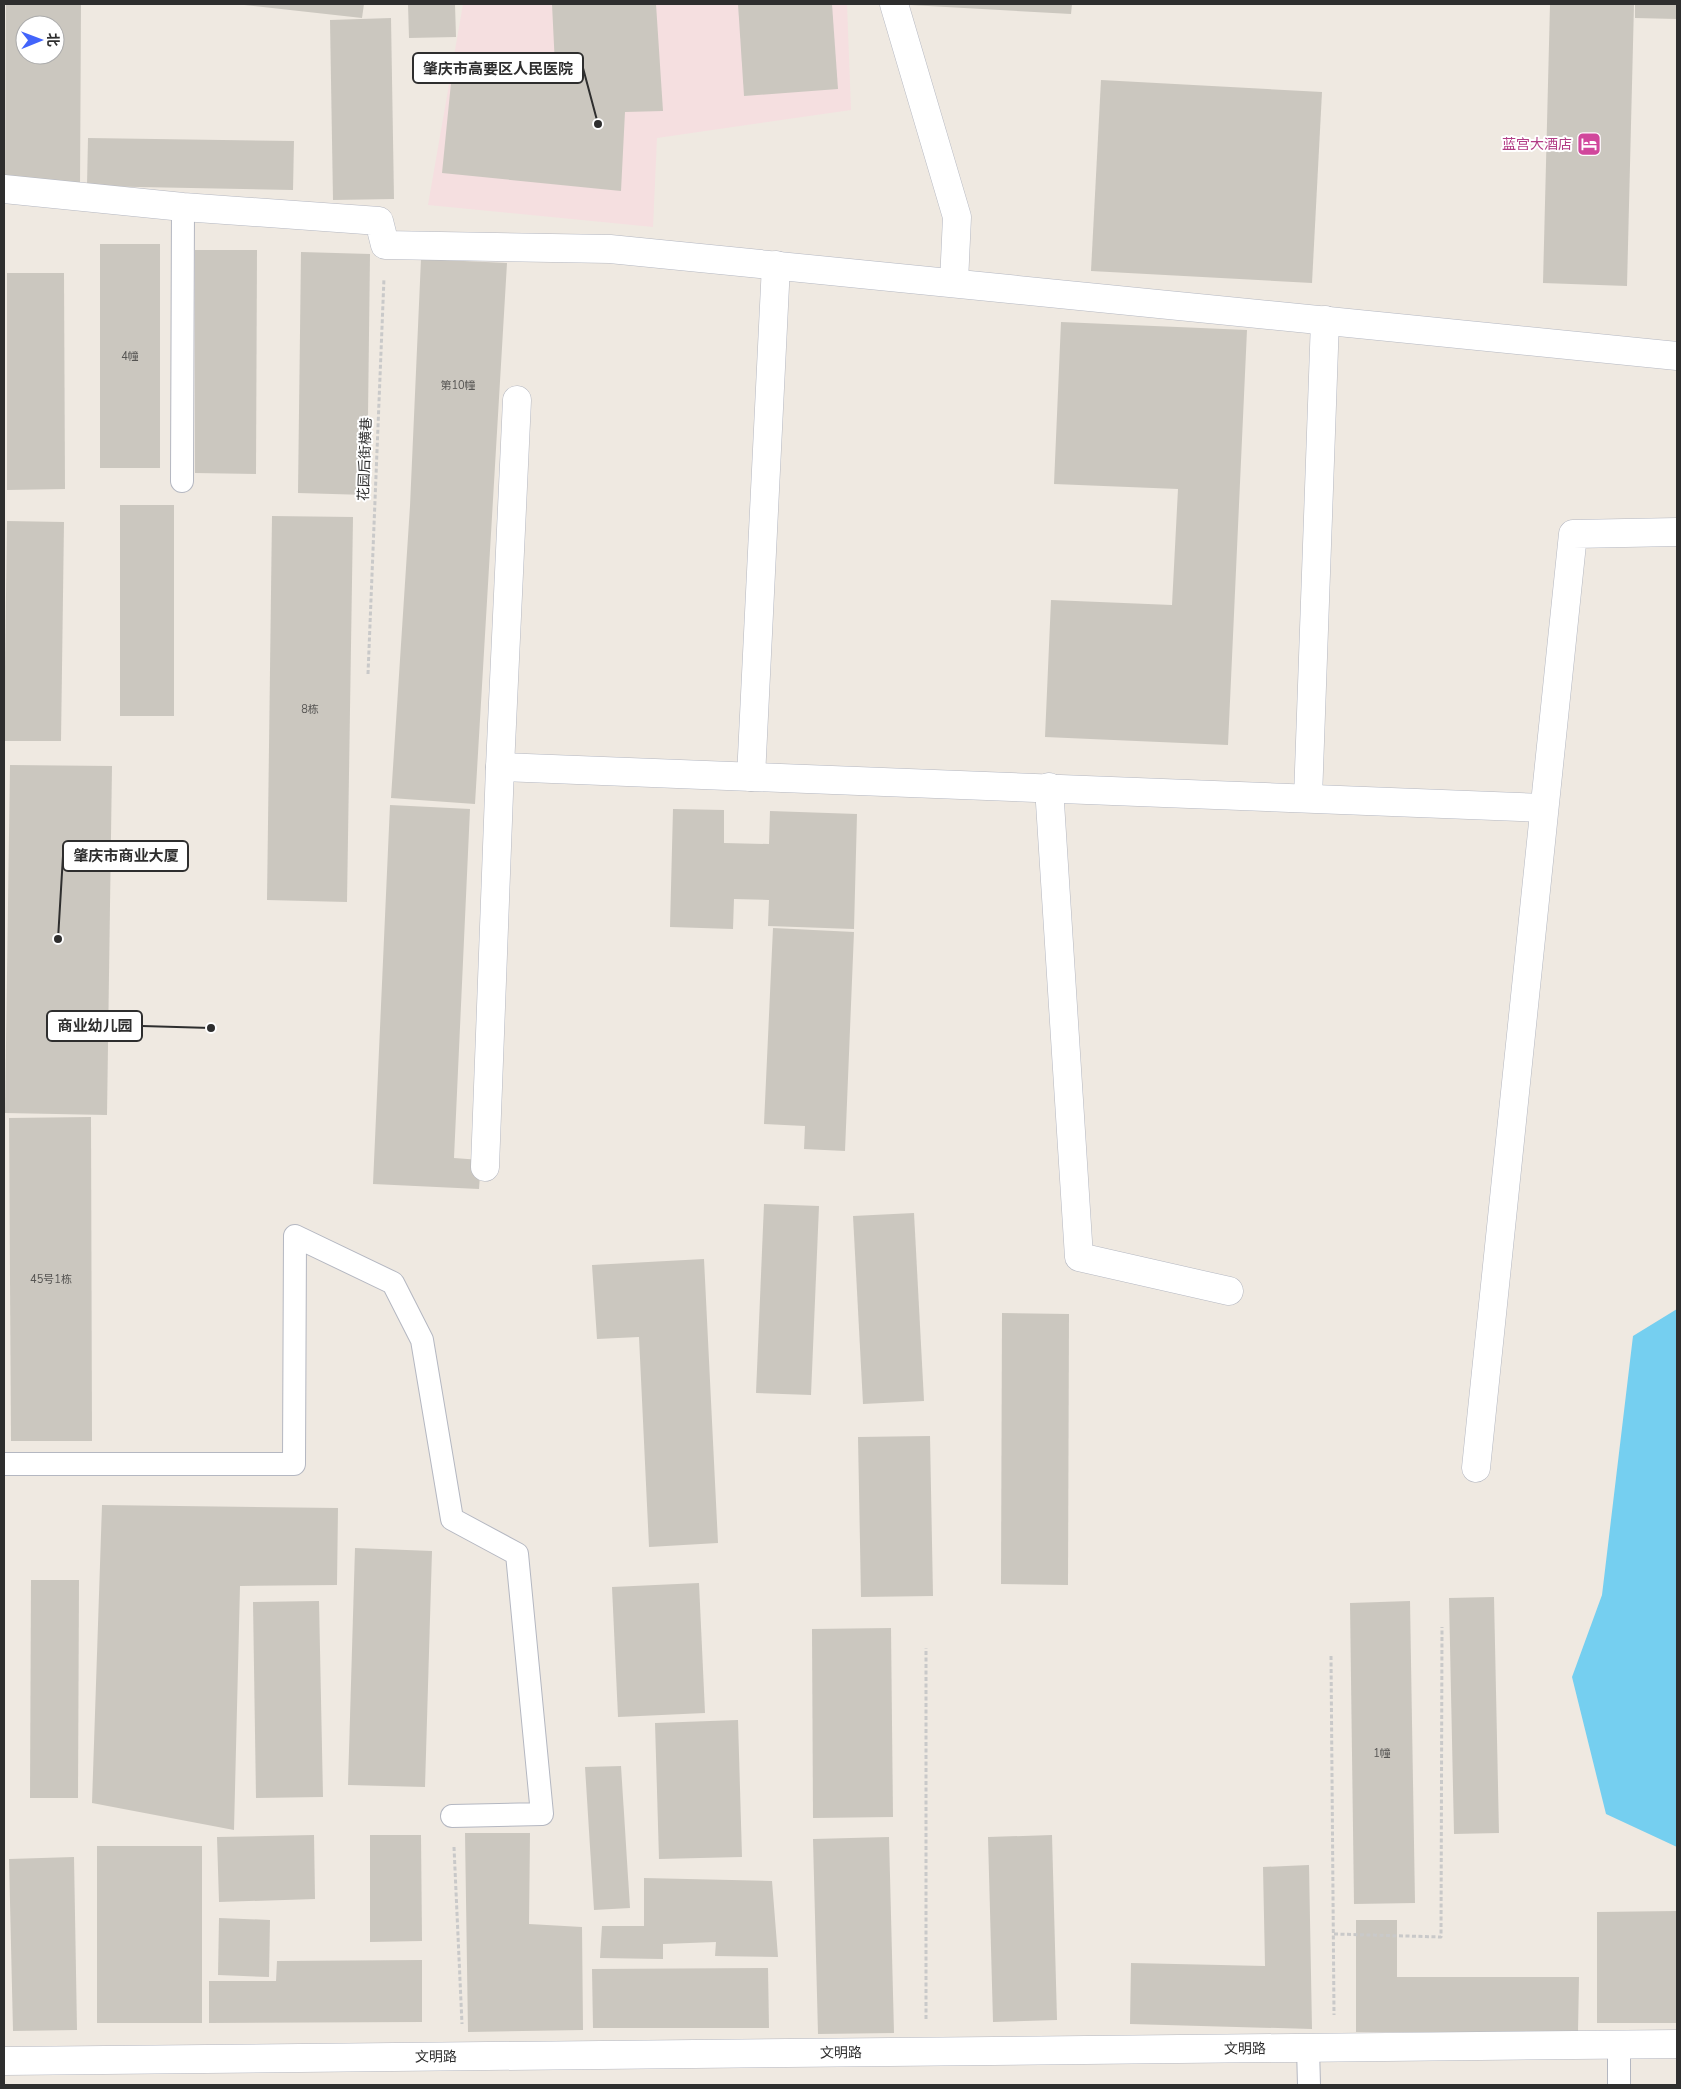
<svg xmlns="http://www.w3.org/2000/svg" width="1681" height="2089" font-family="'Nunito Sans','Noto Sans SC',sans-serif">
<style>
.medical{fill:#f5dfe0}
.water{fill:#75cff0}
.building{fill:#cbc7bf;fill-rule:evenodd}
.lines{fill:none;stroke-linecap:round;stroke-linejoin:round}
.service-casing{stroke:#b4b7c1;stroke-width:24}
.minor-casing{stroke:#b4b7c1;stroke-width:29}
.tertiary-casing{stroke:#b4b7c1;stroke-width:29}
.path{stroke:#c9c9c9;stroke-width:3;stroke-dasharray:4 2.5;stroke-linecap:butt}
.service{stroke:#fff;stroke-width:22}
.minor{stroke:#fff;stroke-width:28}
.tertiary{stroke:#fff;stroke-width:28}
.labels{text-anchor:middle;dominant-baseline:central;stroke-width:4;stroke-linejoin:round;paint-order:stroke}
.number-label{font-size:11px;fill:#555452}
.hotel-label{font-size:14px;fill:#b23c85;stroke:#fff;text-anchor:end}
.street-label{font-size:14px;fill:#2e2e2e;stroke:#fff}
.leader{fill:none;stroke:#2e2e2e;stroke-width:2}
.callout-dot{fill:#2e2e2e;stroke:#fff;stroke-width:2}
.callout{fill:#fff;stroke:#2e2e2e;stroke-width:2}
.callout-label{font-size:15px;text-anchor:middle;font-weight:bold;fill:#2e2e2e}
</style>
<rect width="100%" height="100%" fill="#efe9e1"/>
<polygon class="medical" points="463,4 847,4 851,110 657,138 653,227 428,205"/>
<polygon class="water" points="1677,1309 1677,1847 1606,1814 1572,1677 1602,1595 1633,1336"/>
<g class="building">
<path d="M6,4H81L80,189L5,188ZM25,25H55V55H25Z"/>
<polygon points="235,4 364,4 362,18"/>
<polygon points="408,4 455,4 456,37 409,38"/>
<polygon points="552,4 656,4 663,111 625,112 621,191 442,173 453,63 555,66"/>
<polygon points="738,4 832,4 838,89 744,96"/>
<polygon points="910,4 1072,4 1071,14 910,5"/>
<polygon points="1550,4 1634,4 1627,286 1543,283"/>
<polygon points="1635,4 1677,4 1677,19 1635,18"/>
<polygon points="391,18 394,199 333,200 330,20"/>
<polygon points="1101,80 1322,92 1312,283 1091,271"/>
<polygon points="88,138 294,141 293,190 87,186"/>
<rect x="100" y="244" width="60" height="224"/>
<polygon points="195,250 257,250 256,474 195,473"/>
<polygon points="301,252 370,254 367,495 298,493"/>
<polygon points="421,259 507,263 475,804 391,798 410,506"/>
<polygon points="7,273 64,273 65,489 7,490"/>
<polygon points="1061,322 1247,330 1228,745 1045,737 1051,600 1172,605 1178,489 1054,484"/>
<rect x="120" y="505" width="54" height="211"/>
<polygon points="272,516 353,517 347,902 267,900"/>
<polygon points="7,521 64,522 61,741 4,741"/>
<polygon points="10,765 112,766 107,1115 5,1113"/>
<polygon points="390,805 470,809 454,1158 481,1160 479,1189 373,1184"/>
<polygon points="673,809 724,810 724,843 769,844 770,811 857,814 854,929 768,926 769,900 734,899 733,929 670,927"/>
<polygon points="773,928 854,932 845,1151 804,1149 805,1126 764,1124"/>
<polygon points="91,1117 92,1441 11,1441 9,1118"/>
<polygon points="764,1204 819,1206 811,1395 756,1393"/>
<polygon points="914,1213 924,1401 863,1404 853,1216"/>
<polygon points="704,1259 718,1543 649,1547 639,1337 597,1339 592,1265"/>
<polygon points="1002,1313 1069,1314 1068,1585 1001,1584"/>
<polygon points="930,1436 933,1596 861,1597 858,1437"/>
<polygon points="102,1505 338,1508 337,1585 240,1586 234,1830 92,1803"/>
<polygon points="355,1548 432,1551 425,1787 348,1785"/>
<polygon points="31,1580 79,1580 78,1798 30,1798"/>
<polygon points="699,1583 705,1713 618,1717 612,1587"/>
<polygon points="1494,1597 1499,1833 1454,1834 1449,1598"/>
<polygon points="319,1601 323,1797 256,1798 253,1602"/>
<polygon points="1410,1601 1415,1903 1354,1904 1350,1603"/>
<polygon points="891,1628 893,1817 813,1818 812,1629"/>
<polygon points="738,1720 742,1857 659,1859 655,1723"/>
<polygon points="621,1766 630,1908 594,1910 585,1767"/>
<polygon points="465,1833 530,1833 529,1924 582,1927 583,2030 468,2032"/>
<polygon points="314,1835 315,1899 219,1902 217,1837"/>
<polygon points="370,1835 421,1835 422,1941 370,1942"/>
<polygon points="1052,1835 1057,2020 993,2022 988,1837"/>
<polygon points="889,1837 894,2033 818,2034 813,1839"/>
<rect x="97" y="1846" width="105" height="177"/>
<polygon points="74,1857 77,2030 13,2031 9,1859"/>
<polygon points="1309,1865 1312,2029 1130,2024 1131,1963 1265,1966 1263,1867"/>
<polygon points="644,1878 772,1881 778,1957 715,1956 716,1942 663,1944 663,1959 600,1958 602,1926 644,1926"/>
<polygon points="1677,1911 1677,2023 1597,2023 1597,1912"/>
<polygon points="219,1918 270,1920 269,1977 218,1975"/>
<polygon points="1356,1920 1397,1920 1397,1977 1579,1977 1578,2032 1356,2032"/>
<polygon points="422,1960 422,2022 209,2023 209,1981 276,1981 277,1961"/>
<polygon points="768,1968 769,2028 593,2028 592,1969"/>
</g>
<g class="lines">
<g class="service-casing">
<g id="service">
<polyline points="182,481 183,207"/>
<polyline points="4,1464 294,1464 295,1236 393,1283 422,1340 452,1519 517,1554 542,1814 452,1816"/>
<polyline points="1619,2045 1619,2085"/>
<polyline points="1308,2048 1309,2085"/>
</g>
</g>
<g class="minor-casing">
<g id="minor">
<polyline points="894,4 957,217 954,282"/>
<polyline points="4,189 183,207 379,221 385,245 610,249 1677,356"/>
<polyline points="500,767 1544,808"/>
<polyline points="751,777 776,265"/>
<polyline points="1049,787 1079,1257 1229,1291"/>
<polyline points="1308,798 1325,320"/>
<polyline points="485,1167 500,767 517,400"/>
<polyline points="1476,1468 1573,534 1677,532"/>
</g>
</g>
<g class="tertiary-casing">
<polyline id="tertiary" points="4,2061 1677,2044"/>
</g>
<g class="path">
<polyline points="368,674 384,278"/>
<polyline points="1331,1656 1334,2015"/>
<polyline points="454,1847 462,2024"/>
<polyline points="1334,1934 1441,1937 1442,1627"/>
<polyline points="926,2019 926,1648"/>
</g>
<use href="#service" class="service"/>
<use href="#minor" class="minor"/>
<use href="#tertiary" class="tertiary"/>
</g>
<defs>
<g id="hotel-square" transform="scale(1.25)"><rect x="-9" y="-9" width="18" height="18" rx="4" fill="#d1479c" stroke="#fff"/><path d="M-6-4.5h1.5V1H6V5H4.5V3h-9V5H-6ZM-4 0a1.8 1.8 0 1 1 3.6 0ZM.5 0V-2.5h3Q6-2.5 6 0Z" fill="#fff"/></g>
</defs>
<g fill-rule="evenodd">
<use href="#hotel-square" x="1589" y="144"/>
</g>
<g class="labels">
<g class="number-label">
<text x="130" y="356">4幢</text>
<text x="458" y="385">第10幢</text>
<text x="310" y="709">8栋</text>
<text x="51" y="1279">45号1栋</text>
<text x="1382" y="1753">1幢</text>
</g>
<g class="hotel-label">
<text x="1572" y="144">蓝宫大酒店</text>
</g>
<g class="street-label">
<text transform="translate(365 459) rotate(-88)">花园后街横巷</text>
<text transform="translate(1245 2049) rotate(-1)">文明路</text>
<text transform="translate(841 2053) rotate(-1)">文明路</text>
<text transform="translate(436 2057) rotate(-1)">文明路</text>
</g>
</g>
<path class="leader" d="M598 124L583 68M58 939L63 856M211 1028L142 1026"/>
<g class="callout-dot">
<circle cx="598" cy="124" r="5"/>
<circle cx="58" cy="939" r="5"/>
<circle cx="211" cy="1028" r="5"/>
</g>
<g class="callout">
<rect x="413" y="53" width="170" height="30" rx="5"/>
<rect x="63" y="841" width="125" height="30" rx="5"/>
<rect x="47" y="1011" width="95" height="30" rx="5"/>
</g>
<g class="callout-label">
<text x="498" y="74">肇庆市高要区人民医院</text>
<text x="126" y="861">肇庆市商业大厦</text>
<text x="95" y="1031">商业幼儿园</text>
</g>
<rect width="1681" height="2089" fill="none" stroke="#2e2e2e" stroke-width="10"/>
<g transform="translate(40 40) rotate(89)"><circle r="24" fill="#ffffff" stroke="#ababab"/>
<path d="M0-4L9 19L0 12L-9 19Z" fill="#4264fb"/>
<text y="-8" font-size="14" font-weight="bold" text-anchor="middle" fill="#2e2e2e">北</text>
</g>
</svg>
